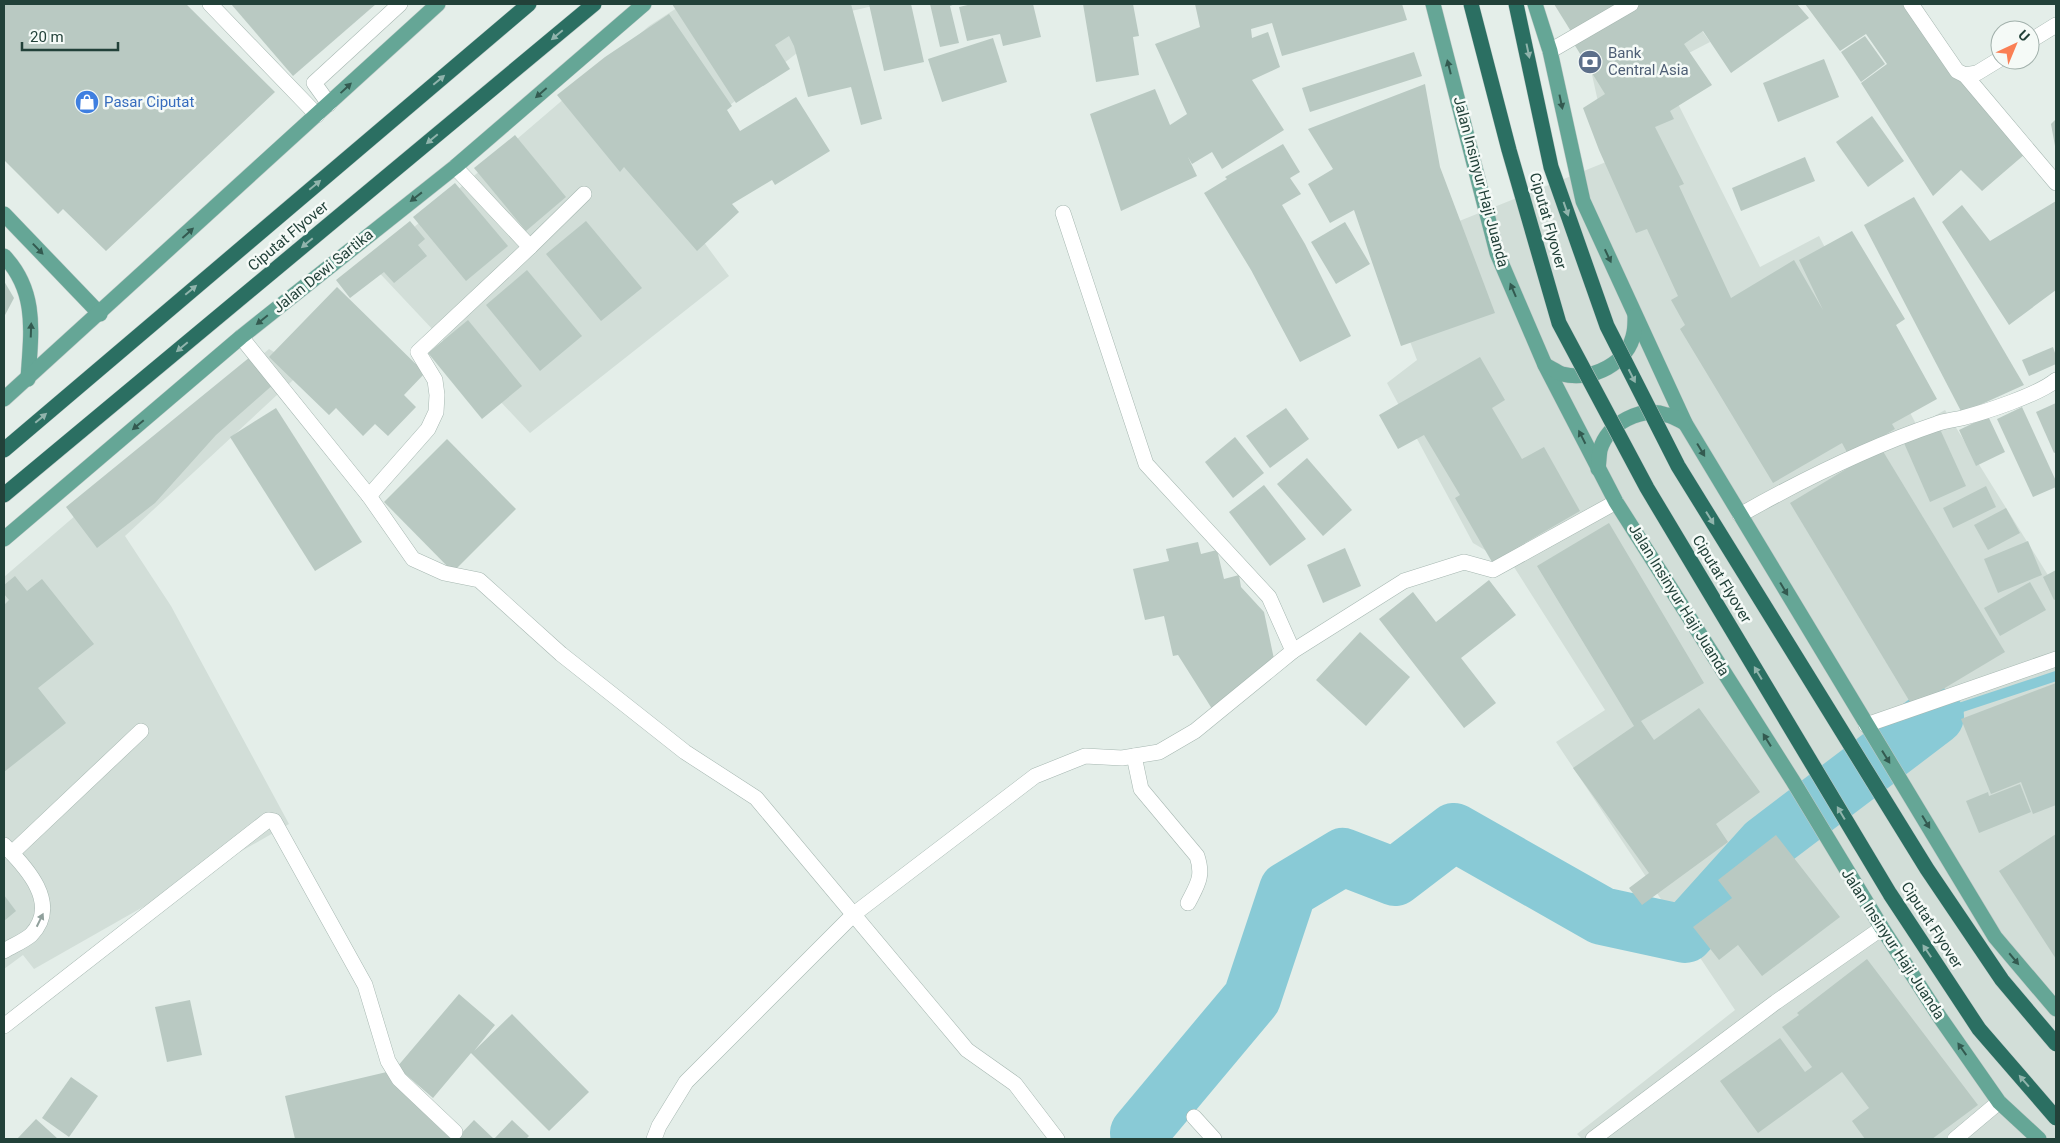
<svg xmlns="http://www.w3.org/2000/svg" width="2060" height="1143" font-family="Roboto,sans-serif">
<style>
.built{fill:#d2ded8}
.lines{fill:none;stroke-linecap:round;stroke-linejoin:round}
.stream{stroke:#89cad6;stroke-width:10}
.river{stroke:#89cad6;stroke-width:58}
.building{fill:#b9c9c2}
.minor-casing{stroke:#a6b7b1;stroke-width:16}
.major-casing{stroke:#c1cac8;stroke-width:16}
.highway-casing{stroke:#c1cac8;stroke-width:16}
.minor{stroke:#fff;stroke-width:15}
.major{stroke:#65a696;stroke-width:15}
.highway{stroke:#2b6f62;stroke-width:15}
.highway-bridge-casing{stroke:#c1cac8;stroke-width:16;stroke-linecap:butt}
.highway-bridge{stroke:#2b6f62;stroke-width:15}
.oneway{fill:#90b4ac}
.oneway2{fill:#335a50}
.oneway3{fill:#90a09c}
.labels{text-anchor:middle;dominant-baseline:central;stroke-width:5;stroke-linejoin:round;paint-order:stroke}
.service-label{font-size:15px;fill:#4e5e75;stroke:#f5faf7;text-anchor:start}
.shop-label{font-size:15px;fill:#366cbe;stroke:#f5faf7;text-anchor:start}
.street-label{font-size:15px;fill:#224139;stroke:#f5faf7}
</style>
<rect width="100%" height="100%" fill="#e4eee9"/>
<g class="built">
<polygon points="683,4 882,4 851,11 649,168 729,276 530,433 371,264 649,26"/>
<polygon points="1573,4 1683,4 1710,42 1660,68 1760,267 1819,236 1917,426 1945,410 2056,588 2056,1139 1582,1139 1577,1134 1735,1010 1556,742 1605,710 1514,567 1473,543 1387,383 1417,360 1377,254 1611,160 1582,30"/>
<polygon points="269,349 304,370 125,536 171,606 289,824 34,969 23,955 4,969 4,577"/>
</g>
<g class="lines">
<polyline class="stream" points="1935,716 2056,676"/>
<polyline class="river" points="1143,1139 1139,1133 1252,998 1288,890 1343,857 1395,877 1454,832 1602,916 1685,934 1766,844 1935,716"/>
</g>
<g class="building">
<polygon points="4,4 186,4 275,92 106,251 63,209 58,214 4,160"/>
<polygon points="231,4 376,4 293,76"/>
<polygon points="672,4 851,4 882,119 861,125 851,87 808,97 794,46 789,36 775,45 790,69 736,103"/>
<polygon points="869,4 911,4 924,62 884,71"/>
<polygon points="930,4 955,4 950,6 959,43 940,47"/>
<polygon points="972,4 1033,4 1041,37 1003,46 1000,34 967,41 959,7"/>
<polygon points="1083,4 1133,4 1139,36 1133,37 1139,75 1096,82"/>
<polygon points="1195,4 1402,4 1407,20 1282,56 1272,23 1251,29 1252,38 1268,32 1280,67 1252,80 1284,130 1222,169 1212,152 1192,164 1188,157 1197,176 1121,211 1090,114 1155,89 1170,125 1187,114 1155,44 1200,27"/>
<polygon points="1554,4 1620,4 1572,33"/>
<polygon points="1639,4 1797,4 1809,18 1731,73 1703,31 1684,44 1712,85 1670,111 1674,119 1655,127 1684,184 1679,186 1731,298 1794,260 1823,310 1799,260 1852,231 1905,319 1896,325 1937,399 1892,424 1895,429 1849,456 1842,443 1773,483 1680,329 1685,325 1671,300 1678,296 1647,229 1636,233 1599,150 1583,108 1605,94 1574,44"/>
<polygon points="1805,4 1905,4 2025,154 1982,191 1961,170 1933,196 1861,83 1887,64 1866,34 1840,51"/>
<polygon points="669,14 732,106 727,110 740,131 796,97 830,151 775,185 772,180 732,204 739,212 697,251 624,167 620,172 557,95 605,57"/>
<polygon points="1865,36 1885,64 1861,82 1841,52"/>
<polygon points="993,38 1007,82 942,102 928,59"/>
<polygon points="1414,52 1422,76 1310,112 1302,88"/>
<polygon points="1824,59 1839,97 1778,122 1763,83"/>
<polygon points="1425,84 1440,167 1495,313 1401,346 1354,210 1330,223 1308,184 1333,169 1308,129"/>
<polygon points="1872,116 1904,161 1868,187 1836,142"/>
<polygon points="2056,119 2056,145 2055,146 2051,124"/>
<polygon points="515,135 566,197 526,231 474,168"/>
<polygon points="1283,144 1300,172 1290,178 1301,194 1282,205 1305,244 1351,336 1300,362 1251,270 1204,193 1227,179 1225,177"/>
<polygon points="1805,157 1815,181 1741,211 1732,188"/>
<polygon points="455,183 508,246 466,281 413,217"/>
<polygon points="1914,197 2024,385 1962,413 1864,225"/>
<polygon points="2056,201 2056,290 2009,325 1942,222 1962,205 1990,241"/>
<polygon points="410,221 425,239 418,245 427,256 394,283 384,272 350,298 336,280"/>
<polygon points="586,221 642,288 601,321 546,254"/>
<polygon points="1345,222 1370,264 1336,284 1311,242"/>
<polygon points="527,270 582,336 540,371 486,305"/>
<polygon points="4,281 14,298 4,317"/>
<polygon points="337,287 425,373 404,395 416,407 388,436 375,424 363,436 336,408 329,415 269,357"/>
<polygon points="468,320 522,386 482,419 428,353"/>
<polygon points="2053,347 2056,356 2056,364 2029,376 2022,360"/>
<polygon points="250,357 275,383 216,435 155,503 97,548 66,507"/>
<polygon points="1480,357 1505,400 1492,408 1522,459 1544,447 1580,511 1492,562 1455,498 1460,495 1424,435 1398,449 1379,415"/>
<polygon points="2056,403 2056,452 2054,453 2036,412"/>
<polygon points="2022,407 2056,481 2056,487 2033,497 1997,419"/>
<polygon points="276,408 362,542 315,571 230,437"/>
<polygon points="1286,408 1309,439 1270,468 1246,436"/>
<polygon points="1988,416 2005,452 1976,466 1959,430"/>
<polygon points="1939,427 1966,486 1930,502 1904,443"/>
<polygon points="1235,437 1264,473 1233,498 1205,462"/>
<polygon points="447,439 516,509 453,572 384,502"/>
<polygon points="1881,448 2005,652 1913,707 1790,503"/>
<polygon points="1307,458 1352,510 1323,536 1277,484"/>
<polygon points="1264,485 1306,539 1270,566 1229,512"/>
<polygon points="1986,486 1996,507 1953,528 1943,508"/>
<polygon points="2006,508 2020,533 1988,550 1974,525"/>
<polygon points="1609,523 1704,683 1641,721 1654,740 1699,708 1760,792 1716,824 1728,842 1642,905 1629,888 1649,873 1573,768 1634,726 1537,566"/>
<polygon points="2028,541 2042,575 1998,593 1984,559"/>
<polygon points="1198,542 1201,554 1217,550 1224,579 1239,575 1241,587 1264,612 1274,659 1214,712 1178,655 1173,656 1164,616 1145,620 1133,569 1169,561 1166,549"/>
<polygon points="1345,548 1361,586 1323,603 1307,565"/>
<polygon points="2056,570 2056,599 2054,600 2043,577"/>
<polygon points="15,576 27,591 42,579 94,644 38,688 66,723 4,772 4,605 9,600 4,594 4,585"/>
<polygon points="1489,580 1516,615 1461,658 1496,703 1464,728 1379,619 1413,592 1436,622"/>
<polygon points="2030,582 2046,610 2000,636 1984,608"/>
<polygon points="1360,632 1410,677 1366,726 1316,680"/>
<polygon points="2056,683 2056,805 2033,814 2021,782 1991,794 1961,719"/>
<polygon points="2020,784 2031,812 1979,833 1966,801 1988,792 1989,796"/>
<polygon points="2056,834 2056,959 1999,871"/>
<polygon points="1776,835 1840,917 1762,976 1738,945 1719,960 1693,927 1732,898 1718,880"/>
<polygon points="4,895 16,911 4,921"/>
<polygon points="1867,959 1978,1105 1932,1139 1865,1139 1852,1121 1869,1108 1842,1072 1758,1133 1720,1081 1780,1038 1805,1072 1812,1067 1782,1027 1799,1015 1797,1013"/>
<polygon points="459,994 495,1025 474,1051 512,1014 589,1092 549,1131 471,1053 433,1098 397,1067"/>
<polygon points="190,1000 202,1055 167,1062 155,1007"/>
<polygon points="391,1071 394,1084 451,1139 295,1139 285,1096"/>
<polygon points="71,1077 98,1096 69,1137 42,1118"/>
<polygon points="36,1119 58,1139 17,1139"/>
<polygon points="474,1120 494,1139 512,1120 529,1136 526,1139 456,1139"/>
</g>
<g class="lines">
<g class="minor-casing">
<g id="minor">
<polyline points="210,4 317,115"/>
<polyline points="1911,4 1957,71 1965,75 1977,73 2000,59"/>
<polyline points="2030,41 2056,25"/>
<polyline points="1550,51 1631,4"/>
<polyline points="1965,75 2056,183"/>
<polyline points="329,104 314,83 400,4"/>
<polyline points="1063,213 1146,464 1269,597 1293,651"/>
<polyline points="530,247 584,194"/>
<polyline points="241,337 369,496 413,559 444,573 479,580 561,654 685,752 756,798 967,1050 1015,1084 1057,1139"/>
<polyline points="369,496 428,429 436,412 437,395 435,380 418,352 530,247 455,167"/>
<path d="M1740,515C1802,480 1868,447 1936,424C1944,421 1953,420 1962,418C1985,412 2038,395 2056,380"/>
<polyline points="1866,725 2056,659"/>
<path d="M1134,756L1141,789L1197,856C1204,877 1197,885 1188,903"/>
<path d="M4,845C26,867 61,904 31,935C24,941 12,946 4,951"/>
<polyline points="12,853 141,731"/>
<polyline points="4,1026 268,820 274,821 365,985 388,1061 399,1079 455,1132"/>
<polyline points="1194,1117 1214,1139"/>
<polyline points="654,1139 659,1126 686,1082 854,914 1035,776 1085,756 1122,758 1159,752 1195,731 1293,651 1404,581 1464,562 1493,570 1616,502"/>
<polyline points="1593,1139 1776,1002 1882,928"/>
<polyline points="1955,1139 1999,1102"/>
</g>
</g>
<g class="major-casing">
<g id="major">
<polyline points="1433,4 1497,253 1545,365 1616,502 1793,781 1882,928 1941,1019 1999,1102 2039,1139"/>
<polyline points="1535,4 1550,51 1583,201 1685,423 1995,937 2056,1009"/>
<polyline points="4,214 100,314"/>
<path d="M4,256C38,292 31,333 28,379"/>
<path d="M1545,365C1551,368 1557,372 1562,374C1592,382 1629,363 1634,332C1635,327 1635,321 1635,316"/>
<polyline points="4,399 438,4"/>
<path d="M1598,469C1599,463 1599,456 1600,450C1608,423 1641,406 1667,415C1673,416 1679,420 1685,423"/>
<polyline points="4,539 241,337 455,167 644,4"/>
</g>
</g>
<g class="highway-casing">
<g id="highway">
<polyline points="4,450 529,4"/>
<polyline points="4,495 594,4"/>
</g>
</g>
<use href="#minor" class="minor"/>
<use href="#major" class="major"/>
<use href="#highway" class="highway"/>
<g class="highway-bridge-casing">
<g id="highway-bridge">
<polyline points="1471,4 1509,150 1559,323 1647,488 1890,894 1979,1029 2056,1118"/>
<polyline points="1516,4 1551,167 1607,326 1678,466 1927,869 2002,980 2056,1044"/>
</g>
</g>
<use href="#highway-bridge" class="highway-bridge"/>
</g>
<defs><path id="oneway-solid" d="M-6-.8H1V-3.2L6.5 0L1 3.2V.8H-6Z" transform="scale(1.25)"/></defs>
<g class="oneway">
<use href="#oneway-solid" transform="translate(557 35) rotate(140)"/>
<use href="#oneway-solid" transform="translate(1528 51) rotate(78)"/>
<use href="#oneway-solid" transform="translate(439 80) rotate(-40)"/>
<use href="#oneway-solid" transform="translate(432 139) rotate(140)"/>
<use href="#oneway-solid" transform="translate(315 185) rotate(-40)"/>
<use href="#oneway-solid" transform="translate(1566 209) rotate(71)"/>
<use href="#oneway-solid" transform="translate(307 243) rotate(140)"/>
<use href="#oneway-solid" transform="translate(191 290) rotate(-40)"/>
<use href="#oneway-solid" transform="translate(182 347) rotate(140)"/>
<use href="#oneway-solid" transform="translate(1632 376) rotate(63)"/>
<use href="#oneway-solid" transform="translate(41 418) rotate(-40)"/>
<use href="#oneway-solid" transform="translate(1710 518) rotate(58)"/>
<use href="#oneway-solid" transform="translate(1758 673) rotate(-121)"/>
<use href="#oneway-solid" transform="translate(1841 813) rotate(-121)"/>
<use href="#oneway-solid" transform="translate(1927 951) rotate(-124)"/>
<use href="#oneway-solid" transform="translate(2024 1081) rotate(-131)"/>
</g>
<g class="oneway2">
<use href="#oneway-solid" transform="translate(1449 67) rotate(-104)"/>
<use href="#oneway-solid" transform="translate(346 88) rotate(-43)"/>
<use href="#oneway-solid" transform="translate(541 93) rotate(139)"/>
<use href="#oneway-solid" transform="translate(1561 102) rotate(78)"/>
<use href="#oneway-solid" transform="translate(416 197) rotate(142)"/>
<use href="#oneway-solid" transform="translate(188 233) rotate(-42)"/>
<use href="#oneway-solid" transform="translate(38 249) rotate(46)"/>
<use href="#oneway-solid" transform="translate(1608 256) rotate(65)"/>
<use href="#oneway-solid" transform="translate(1513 290) rotate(-113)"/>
<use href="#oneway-solid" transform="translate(262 320) rotate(141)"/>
<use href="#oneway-solid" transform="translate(31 330) rotate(-88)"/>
<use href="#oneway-solid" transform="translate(138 425) rotate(140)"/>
<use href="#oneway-solid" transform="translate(1582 437) rotate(-117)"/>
<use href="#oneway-solid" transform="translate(1701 450) rotate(59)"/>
<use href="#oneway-solid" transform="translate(1784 589) rotate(59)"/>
<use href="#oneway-solid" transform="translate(1767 740) rotate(-122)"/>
<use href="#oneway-solid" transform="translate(1886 757) rotate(58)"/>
<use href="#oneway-solid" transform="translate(1926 822) rotate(59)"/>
<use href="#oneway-solid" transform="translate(2014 959) rotate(50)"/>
<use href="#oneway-solid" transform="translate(1962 1049) rotate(-125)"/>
</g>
<use class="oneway3" href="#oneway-solid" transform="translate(40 920) rotate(-64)"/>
<defs>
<g id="bank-disc" transform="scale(1.25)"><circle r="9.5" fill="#5c6f8a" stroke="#f5faf7"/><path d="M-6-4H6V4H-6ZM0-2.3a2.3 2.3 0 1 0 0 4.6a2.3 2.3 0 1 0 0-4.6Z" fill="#fff"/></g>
<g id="shop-disc" transform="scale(1.25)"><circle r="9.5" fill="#3f7fe0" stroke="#f5faf7"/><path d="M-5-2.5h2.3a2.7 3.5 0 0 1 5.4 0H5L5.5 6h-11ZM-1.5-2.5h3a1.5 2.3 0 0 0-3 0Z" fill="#fff"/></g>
</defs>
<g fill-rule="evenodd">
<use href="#bank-disc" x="1590" y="62"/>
<use href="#shop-disc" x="87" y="102"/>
</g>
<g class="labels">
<g class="service-label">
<text x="1608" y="53">Bank<tspan x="1608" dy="17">Central Asia</tspan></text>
</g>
<g class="shop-label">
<text x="104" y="102">Pasar Ciputat</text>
</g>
<g class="street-label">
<text transform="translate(1481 182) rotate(75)">Jalan Insinyur Haji Juanda</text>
<text transform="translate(1548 221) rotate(74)">Ciputat Flyover</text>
<text transform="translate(288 236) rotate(-40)">Ciputat Flyover</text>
<text transform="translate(323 271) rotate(-39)">Jalan Dewi Sartika</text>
<text transform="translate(1722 579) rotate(59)">Ciputat Flyover</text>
<text transform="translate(1679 600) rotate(58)">Jalan Insinyur Haji Juanda</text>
<text transform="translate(1932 925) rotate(57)">Ciputat Flyover</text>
<text transform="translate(1893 944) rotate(57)">Jalan Insinyur Haji Juanda</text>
</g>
</g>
<rect width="2060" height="1143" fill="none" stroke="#224139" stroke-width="10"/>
<g transform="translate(2015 45) rotate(44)"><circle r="24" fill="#f5faf7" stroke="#a1b0ab"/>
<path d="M0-4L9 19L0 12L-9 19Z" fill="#fa7f55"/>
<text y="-8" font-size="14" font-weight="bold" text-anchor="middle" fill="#224139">U</text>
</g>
<path d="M22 42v8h96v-8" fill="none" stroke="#224139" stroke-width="2.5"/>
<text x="30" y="42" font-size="15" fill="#224139" stroke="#f5faf7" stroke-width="4" paint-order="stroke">20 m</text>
</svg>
